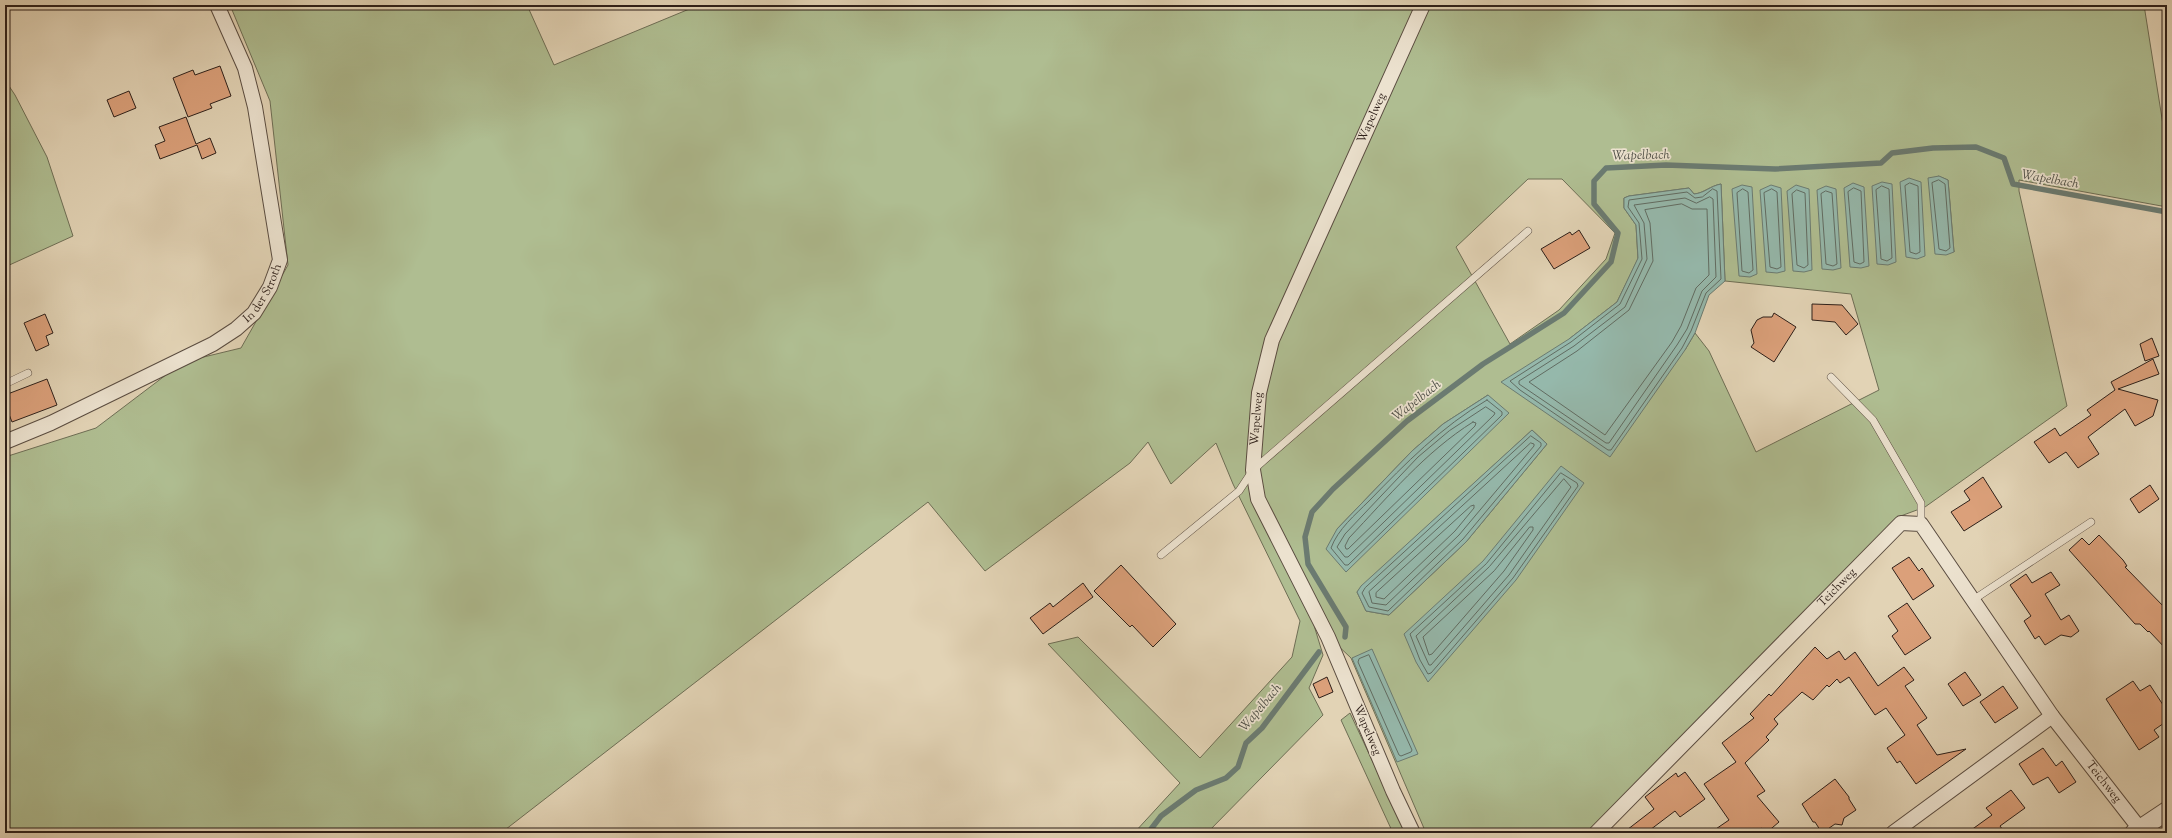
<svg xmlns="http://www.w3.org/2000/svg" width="2172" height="838" font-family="'Sorts Mill Goudy',serif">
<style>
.green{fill:#afbd91;stroke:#6e6e55;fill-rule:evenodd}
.water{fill:#95b8ab;stroke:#6b7b71}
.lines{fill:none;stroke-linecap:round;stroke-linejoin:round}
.shore{stroke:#616c62;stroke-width:1}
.stream{stroke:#6b7b71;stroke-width:5.5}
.building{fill:#dba07a;stroke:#2d1f19}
.service-casing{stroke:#5a4c40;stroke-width:8}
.minor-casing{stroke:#5a4c40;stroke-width:16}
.tertiary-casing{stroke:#5a4c40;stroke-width:20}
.service{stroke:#ece2cf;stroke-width:7}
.minor{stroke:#ece2cf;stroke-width:14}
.tertiary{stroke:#ece2cf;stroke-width:18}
.labels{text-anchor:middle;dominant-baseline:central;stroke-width:3.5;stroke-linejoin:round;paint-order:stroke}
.street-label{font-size:12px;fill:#2d1f19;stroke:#ece2cf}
.water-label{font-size:13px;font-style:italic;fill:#4c4d45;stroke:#ece2cf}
</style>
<rect width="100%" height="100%" fill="#e2d3b5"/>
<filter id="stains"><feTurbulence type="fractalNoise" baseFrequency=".005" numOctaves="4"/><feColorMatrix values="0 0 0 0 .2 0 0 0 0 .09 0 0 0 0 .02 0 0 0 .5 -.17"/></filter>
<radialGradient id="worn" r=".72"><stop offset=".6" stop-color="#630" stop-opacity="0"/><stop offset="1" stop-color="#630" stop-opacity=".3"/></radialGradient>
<g class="green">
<path d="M230,5H527L554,65L699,5H2144L2167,150V207L2019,180V191L2067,406L1925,507L1898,517L1589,833H1426L1351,658L1313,622L1323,655L1309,688L1323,715L1207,833H1134L1180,783L1048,644L1078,637L1200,758L1292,657L1300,621L1233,484L1216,443L1171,484L1148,442L1130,463L985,571L928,502L501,833H5V457L96,428L183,362L241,348L288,265L270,101ZM1938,176L1948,180L1954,252ZM1528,179H1562L1615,233L1606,259L1559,310L1510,344L1456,247ZM1721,184L1725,281L1851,294L1879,390L1756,452L1709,351L1695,333L1685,350L1569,339L1617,302L1638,259L1636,225L1624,208V198L1629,196L1689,188L1694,194C1704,193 1710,186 1721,184ZM1488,395L1337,529L1412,451L1443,424ZM1532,430L1547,444L1466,542L1389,615L1366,611L1357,592L1362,586Z"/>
<polygon points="5,80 15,95 47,157 73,236 5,267"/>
<polygon points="1350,713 1406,833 1393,833 1341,720"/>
</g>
<g class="water">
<polygon points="1939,176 1948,180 1954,252 1946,255 1935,254 1928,178"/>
<polygon points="1909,178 1921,182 1925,256 1917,259 1906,257 1900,182"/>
<polygon points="1882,182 1892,184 1896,262 1888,265 1877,264 1872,186"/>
<polygon points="1853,183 1864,187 1869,266 1861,268 1850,267 1844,188"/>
<path d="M1721,184L1725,281L1709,295L1695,333L1685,350L1610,457L1501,382L1569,339L1617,302L1638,258L1636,225L1624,208V198L1629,196L1689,188L1694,194C1705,193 1710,186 1721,184Z"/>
<polygon points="1742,185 1752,187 1757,274 1750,277 1739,276 1732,189"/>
<polygon points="1771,185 1781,188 1785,271 1777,273 1766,272 1760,190"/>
<polygon points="1796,185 1809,189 1812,270 1804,272 1793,271 1787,191"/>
<polygon points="1826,186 1836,189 1841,268 1833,270 1822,269 1817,190"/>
<polygon points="1488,395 1509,413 1346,572 1326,549 1337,529 1412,451 1443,424"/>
<polygon points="1532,430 1547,444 1466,542 1389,615 1366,611 1357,592 1361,586"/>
<polygon points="1561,466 1584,483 1516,580 1428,682 1416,662 1404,634 1483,561"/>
<polygon points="1372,649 1418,754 1397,762 1352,658"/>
</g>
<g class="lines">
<g class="shore">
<polygon points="1939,180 1945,184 1950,248 1946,251 1939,249 1932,183"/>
<polygon points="1910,183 1918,186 1920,252 1916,254 1910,252 1905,186"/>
<polygon points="1882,186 1889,189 1892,258 1887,261 1881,259 1876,190"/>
<polygon points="1854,188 1861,191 1864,262 1860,264 1854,262 1848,192"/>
<polygon points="1713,189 1717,191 1721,279 1706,293 1691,331 1682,348 1611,450 1608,450 1520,390 1510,381 1571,342 1620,304 1642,259 1639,223 1628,207 1629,200 1687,192 1695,198 1702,197"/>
<polygon points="1743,189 1748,192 1753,270 1749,273 1742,271 1737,193"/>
<polygon points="1772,189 1777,192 1781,267 1777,269 1770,267 1764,193"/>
<polygon points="1797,190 1805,193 1808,265 1804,268 1797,265 1792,194"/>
<polygon points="1826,191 1832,193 1837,264 1833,266 1826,264 1821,194"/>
<polygon points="1710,197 1713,199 1716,277 1702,291 1687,329 1677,345 1609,443 1606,443 1519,384 1519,381 1574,346 1625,307 1647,259 1644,223 1634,205 1685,198 1696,203"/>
<polygon points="1682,204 1692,209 1707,209 1709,275 1696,288 1681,326 1672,342 1605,435 1529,382 1577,351 1629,310 1653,261 1650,223 1645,210"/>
<path d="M1487,400L1502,412V415L1348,565H1345L1331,548C1338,529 1355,515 1369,501C1406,463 1441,427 1487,400Z"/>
<polygon points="1486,407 1495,413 1494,415 1348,557 1345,557 1337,547 1345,534 1418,457 1449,431"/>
<path d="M1473,422L1476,423L1475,426L1348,549H1346L1345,546L1349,538C1388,497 1425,452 1473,422Z"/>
<polygon points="1531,436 1541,443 1541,446 1463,539 1388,611 1369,607 1362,593 1365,588"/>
<polygon points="1531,443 1534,444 1534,446 1459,535 1386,605 1372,603 1369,592"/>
<polygon points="1561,473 1577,483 1578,486 1513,578 1431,673 1428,674 1420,660 1410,634 1486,564"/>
<polygon points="1564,479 1571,487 1509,575 1431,665 1429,665 1416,636 1489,567"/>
<polygon points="1471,506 1474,505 1474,508 1455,531 1384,599 1376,597 1376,593"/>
<polygon points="1530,527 1533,527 1533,530 1504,571 1432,654 1429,655 1423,637 1494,571"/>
<polygon points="1369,655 1412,750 1411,752 1401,756 1399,755 1358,662 1359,659"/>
</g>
<g class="stream">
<polyline points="1345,637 1346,627 1308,564 1305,537 1312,512 1333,489 1407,421 1483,364 1564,313 1611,262 1618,233 1594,204 1594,181 1606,168 1666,165 1775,169 1881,163 1892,153 1933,148 1976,147 2004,158 2013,184 2167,212"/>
<polyline points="1148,833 1161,816 1196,790 1226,778 1238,767 1246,743 1262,728 1319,652"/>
</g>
</g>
<g class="building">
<polygon points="220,66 231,96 210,104 212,108 188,117 173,78 193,70 195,75"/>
<polygon points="129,91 136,108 114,117 107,100"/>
<polygon points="186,117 196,144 210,138 216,153 202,159 197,145 160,159 155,145 165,141 159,127"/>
<polygon points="1579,230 1590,248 1554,269 1541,249 1570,232 1572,235"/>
<polygon points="1812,304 1842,305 1858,324 1846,335 1835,322 1812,320"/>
<polygon points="1774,313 1796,327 1774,362 1751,347 1754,343 1751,330 1757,320 1763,317 1772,317"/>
<polygon points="45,314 53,333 46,336 49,345 36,351 24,323"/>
<polygon points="2152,338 2159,356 2145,361 2140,344"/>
<polygon points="2153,359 2159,374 2118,389 2158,400 2153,416 2135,426 2125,409 2088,437 2099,454 2078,468 2066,452 2049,463 2034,442 2055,428 2060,436 2091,415 2087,410 2115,390 2111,382"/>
<polygon points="47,379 57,405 12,422 5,404 5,395"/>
<polygon points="1983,477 2002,507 1964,531 1951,512 1970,500 1964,491"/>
<polygon points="2150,485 2159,499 2139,513 2130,499"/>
<polygon points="2099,535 2123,560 2127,566 2125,567 2167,610 2167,650 2149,631 2148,632 2140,624 2135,624 2069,550 2082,538 2089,545"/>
<polygon points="1909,557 1919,571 1922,568 1934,586 1913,600 1892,568"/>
<polygon points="1121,565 1176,624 1153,647 1132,625 1130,627 1094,591"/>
<polygon points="2051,572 2060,585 2045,594 2061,620 2069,615 2079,631 2071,637 2061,635 2045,645 2039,636 2035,639 2024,621 2031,616 2010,585 2026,574 2032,583"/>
<polygon points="1083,583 1093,597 1043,634 1030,618 1050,603 1053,607"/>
<polygon points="1907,603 1931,638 1905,655 1892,636 1898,631 1888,616"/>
<polygon points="1815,647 1827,659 1839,651 1845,660 1855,652 1878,686 1904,667 1914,680 1905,686 1927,718 1917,725 1937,755 1966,749 1916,784 1900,761 1897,763 1887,748 1905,735 1886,708 1875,715 1849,677 1840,683 1837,679 1829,687 1827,685 1813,700 1802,692 1774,719 1778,724 1766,737 1769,740 1745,763 1765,791 1757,796 1779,822 1766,833 1762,828 1755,833 1710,833 1729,820 1704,784 1736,762 1722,743 1754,718 1750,714 1769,694 1771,696"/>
<polygon points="1965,672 1981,695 1963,706 1948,684"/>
<polygon points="1327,677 1333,692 1319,698 1313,684"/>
<polygon points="2133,681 2140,691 2150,685 2167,711 2167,721 2154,730 2159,737 2139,750 2106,699"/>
<polygon points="2003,686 2018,708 1995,723 1980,702"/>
<polygon points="2043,748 2056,766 2062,761 2076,782 2059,793 2048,777 2033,785 2019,764"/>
<polygon points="1685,772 1705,799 1680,817 1675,811 1646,833 1623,833 1654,809 1645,797 1676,773 1678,777"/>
<polygon points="1835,779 1849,797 1849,799 1856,810 1844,818 1842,825 1835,824 1822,833 1815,822 1813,822 1802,804"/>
<polygon points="2011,790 2025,808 2000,826 2005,833 1967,833 1992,815 1986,808"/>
</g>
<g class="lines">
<g class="service-casing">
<g id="service">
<polyline points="1831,377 1873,420 1921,503 1921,524"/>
<polyline points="5,384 28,373"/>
<polyline points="1161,555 1239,491 1253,470 1528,231"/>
<polyline points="1973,600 2091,522"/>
</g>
</g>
<g class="minor-casing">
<g id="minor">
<path id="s1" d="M5,442L51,423L213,344L236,329L254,313L270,287L280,260L255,107L245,68L217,5"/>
<path id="s2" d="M1413,833L1393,791L1328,637L1258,499L1253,470L1259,393L1272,340L1423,5"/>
<path id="s3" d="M1596,833L1901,523L1921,524L2052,716L2140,829"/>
<polyline points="1893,833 2052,716"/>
</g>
</g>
<g class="tertiary-casing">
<polyline id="tertiary" points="2134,833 2167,811"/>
</g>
<use href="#service" class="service"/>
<use href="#minor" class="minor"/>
<use href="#tertiary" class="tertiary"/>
</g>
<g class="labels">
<g class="street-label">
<text stroke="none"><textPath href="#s2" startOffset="773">Wapelweg</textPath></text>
<text stroke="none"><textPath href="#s1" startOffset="303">In der Stroth</textPath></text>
<text stroke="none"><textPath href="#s2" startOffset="449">Wapelweg</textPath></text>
<text stroke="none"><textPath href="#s3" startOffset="344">Teichweg</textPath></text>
<text transform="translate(1367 730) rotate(67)">Wapelweg</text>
<text stroke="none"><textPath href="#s3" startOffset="771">Teichweg</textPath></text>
</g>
<g class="water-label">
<text transform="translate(1641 156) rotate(-1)">Wapelbach</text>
<text transform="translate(2050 180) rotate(10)">Wapelbach</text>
<text transform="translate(1417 401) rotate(-38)">Wapelbach</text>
<text transform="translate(1261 708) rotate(-50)">Wapelbach</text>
</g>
</g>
<rect width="2172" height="838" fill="none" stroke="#e2d3b5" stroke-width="20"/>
<rect x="6" y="6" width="2160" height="826" fill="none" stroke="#2d1f19" stroke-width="2"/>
<rect x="10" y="10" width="2152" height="818" fill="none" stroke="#2d1f19"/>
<rect width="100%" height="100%" filter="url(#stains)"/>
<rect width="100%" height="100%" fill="url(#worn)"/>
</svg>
